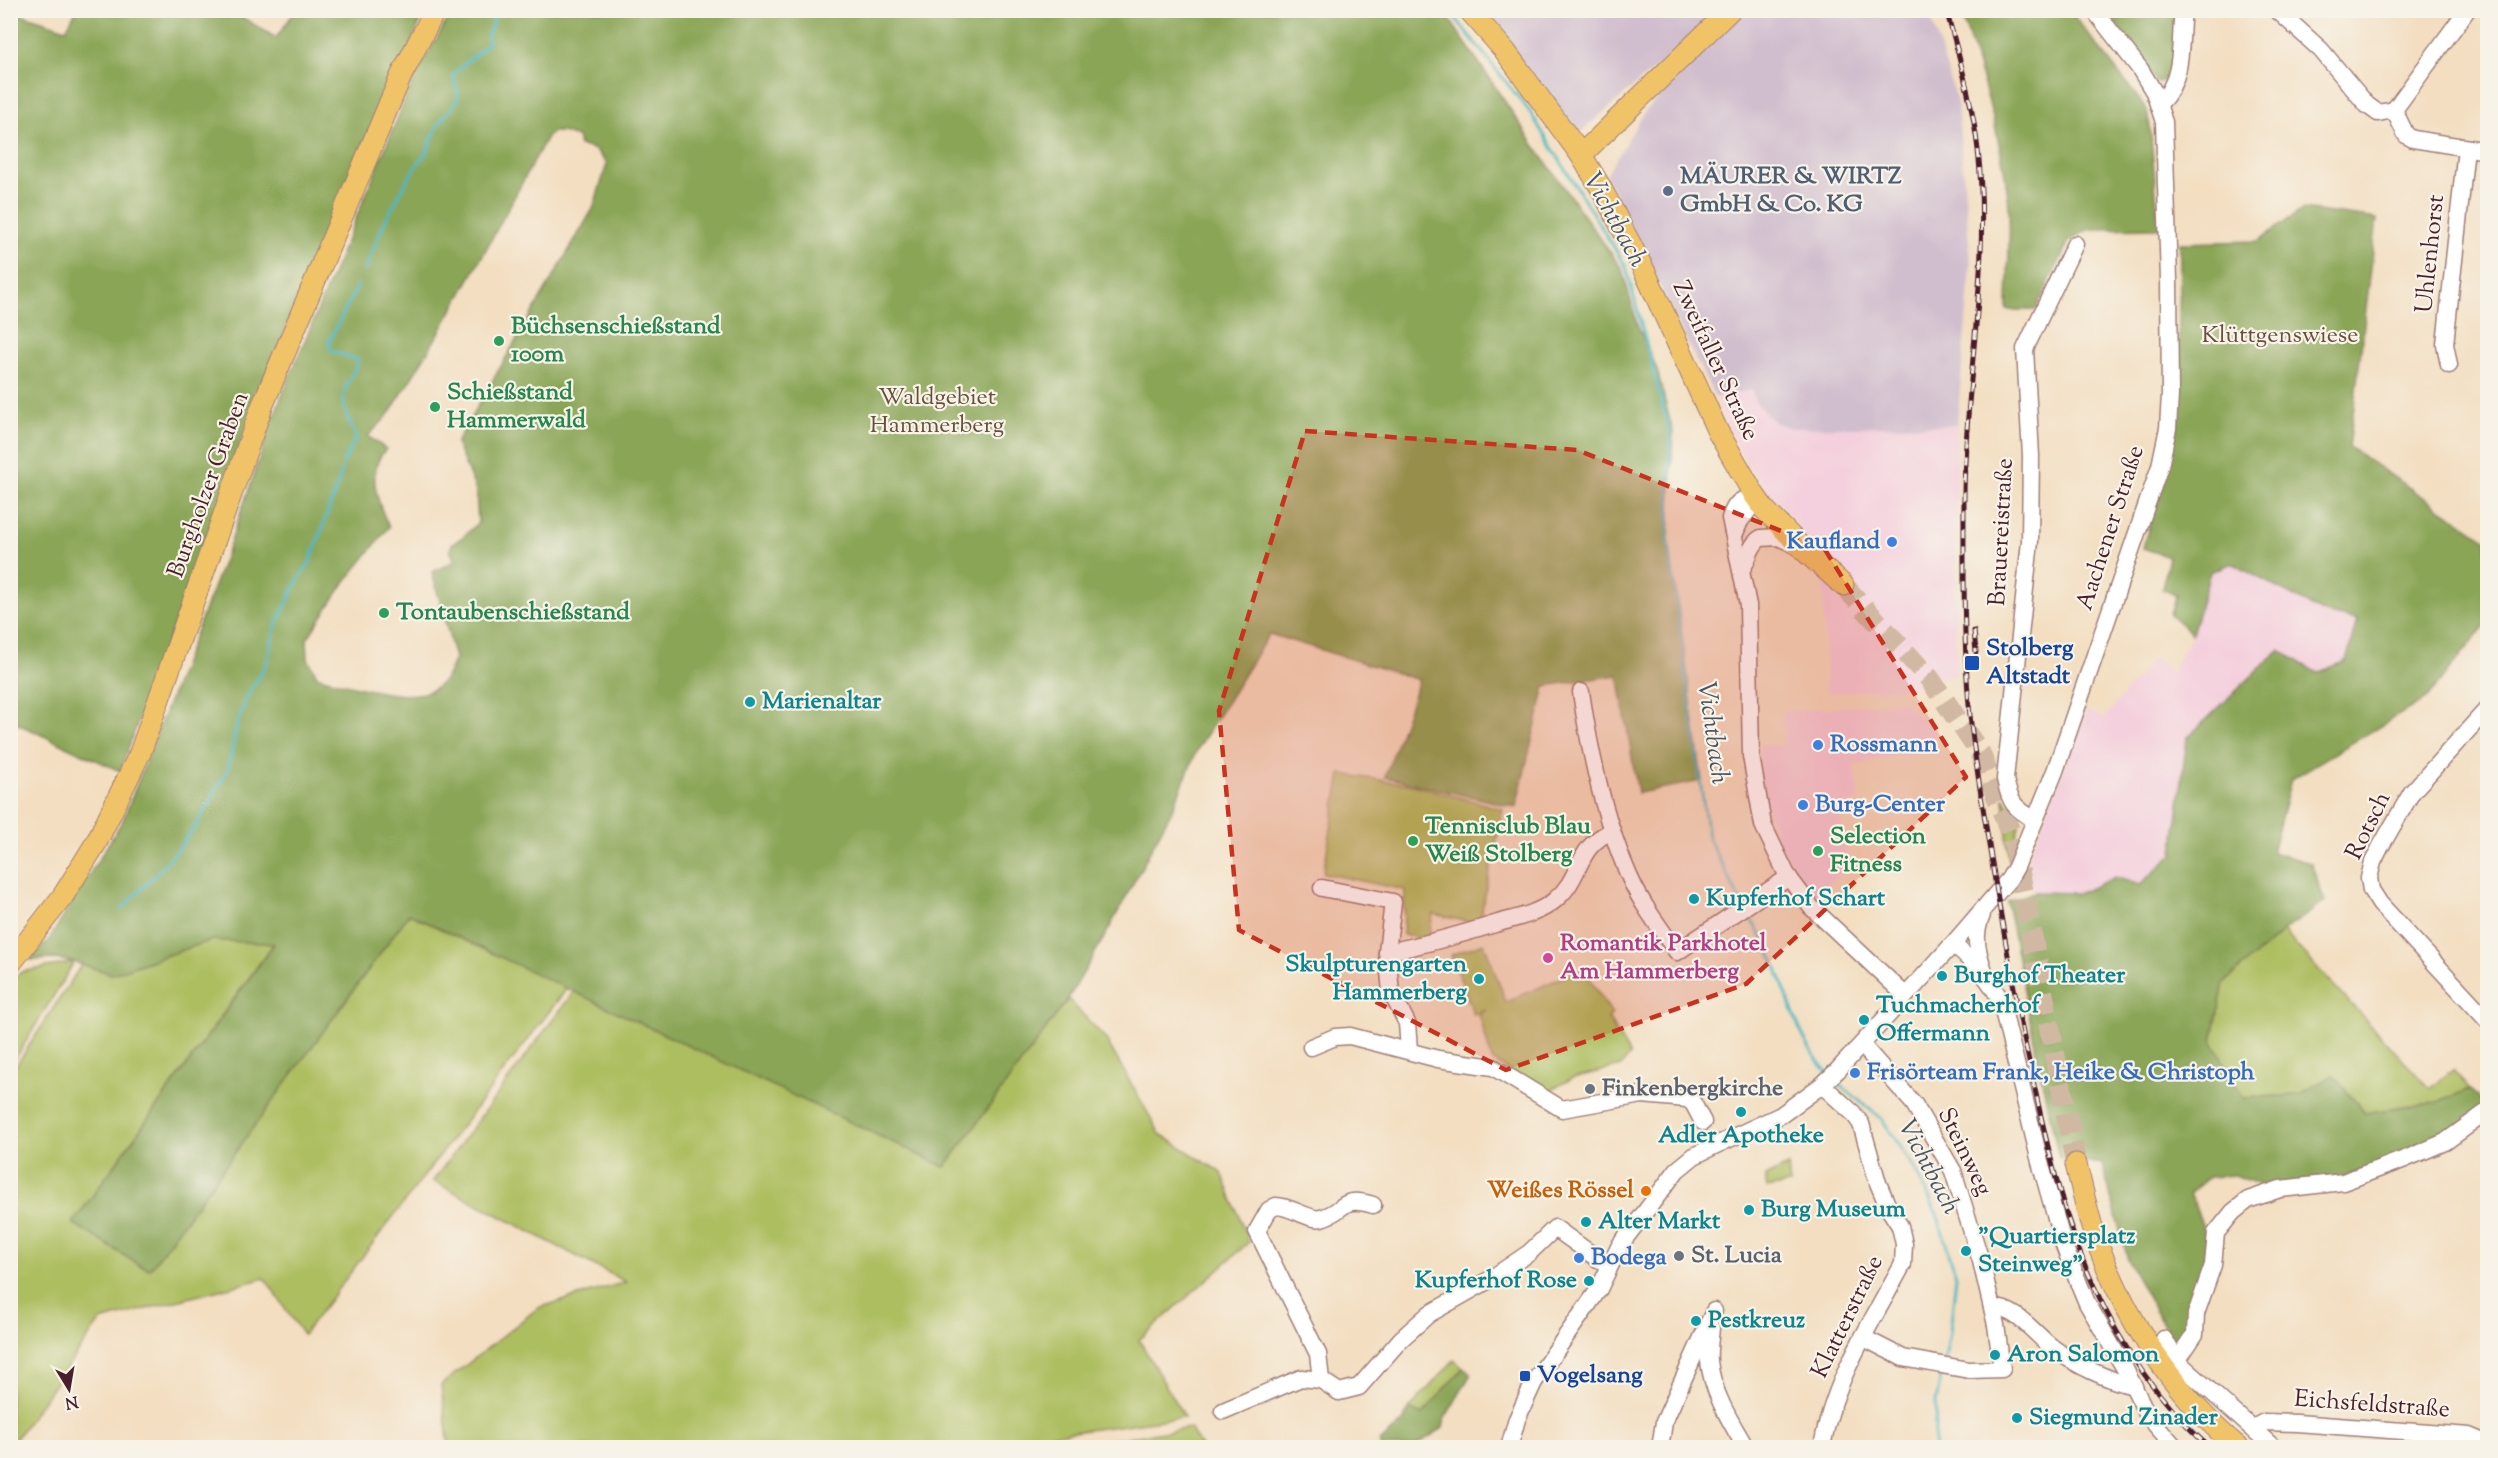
<svg xmlns="http://www.w3.org/2000/svg" width="2498" height="1458" font-family="'Sorts Mill Goudy',serif">
<style>
.built{fill:#f4cfdd}
.industrial{fill:#d0bdcd}
.green{fill:#adbe61;stroke:#7c6e46;stroke-width:1.5}
.forest{fill:#8aa557;stroke:#6a6241;stroke-width:1.5;fill-rule:evenodd}
.lines{fill:none;stroke-linecap:round;stroke-linejoin:round}
.stream{stroke:#49b7c2;stroke-width:3}
.major-tunnel{stroke:#d1b8a3;stroke-width:21;stroke-dasharray:21 10;stroke-linecap:butt}
.minor-casing{stroke:#9e7e76;stroke-width:19}
.major-casing{stroke:#9e7e76;stroke-width:23}
.minor{stroke:#fff;stroke-width:16}
.major{stroke:#f1c369;stroke-width:21}
.rail-casing{stroke:#4a1f2b;stroke-width:5}
.rail{stroke:#f7f3e8;stroke-width:3;stroke-dasharray:9;stroke-linecap:butt}
.marked{fill:#c8321e;fill-opacity:0.2;stroke:#c8321e;stroke-width:4.5;stroke-dasharray:12 8;stroke-linejoin:round}
.service-dot{fill:#5c6f8a;stroke:#f7f3e8;stroke-width:2}
.leisure-dot{fill:#2e9e5b;stroke:#f7f3e8;stroke-width:2}
.shop-dot{fill:#3f7fe0;stroke:#f7f3e8;stroke-width:2}
.transit-dot{fill:#1a4fb4;stroke:#f7f3e8;stroke-width:2}
.culture-dot{fill:#0f9aa8;stroke:#f7f3e8;stroke-width:2}
.hotel-dot{fill:#d1479c;stroke:#f7f3e8;stroke-width:2}
.worship-dot{fill:#6b7280;stroke:#f7f3e8;stroke-width:2}
.food-dot{fill:#e8710a;stroke:#f7f3e8;stroke-width:2}
.labels{text-anchor:middle;dominant-baseline:central;stroke-width:4.5;stroke-linejoin:round;paint-order:stroke}
.service-label{font-size:24px;font-weight:bold;fill:#4e5e75;stroke:#f7f3e8;text-anchor:start}
.street-label{font-size:24px;fill:#4a1f2b;stroke:#f7f3e8}
.leisure-label{font-size:24px;font-weight:bold;fill:#27864d;stroke:#f7f3e8;text-anchor:start}
.park-label{font-size:24px;fill:#684f3b;stroke:#f7f3e8}
.shop-label{font-size:24px;font-weight:bold;fill:#366cbe;stroke:#f7f3e8;text-anchor:start}
.transit-label{font-size:24px;font-weight:bold;fill:#164399;stroke:#f7f3e8;text-anchor:start}
.culture-label{font-size:24px;font-weight:bold;fill:#0d838f;stroke:#f7f3e8;text-anchor:start}
.hotel-label{font-size:24px;font-weight:bold;fill:#b23c85;stroke:#f7f3e8;text-anchor:start}
.worship-label{font-size:24px;font-weight:bold;fill:#5b616d;stroke:#f7f3e8;text-anchor:start}
.food-label{font-size:24px;font-weight:bold;fill:#c56008;stroke:#f7f3e8;text-anchor:end}
.water-label{font-size:26px;font-style:italic;fill:#4a5460;stroke:#f7f3e8}
</style>
<rect width="100%" height="100%" fill="#f7f3e8"/>
<filter id="ink" filterUnits="userSpaceOnUse"><feTurbulence type="fractalNoise" baseFrequency=".0167" numOctaves="2"/><feDisplacementMap in="SourceGraphic" scale="12" xChannelSelector="R" yChannelSelector="G"/><feConvolveMatrix kernelMatrix="1 2 1 2 8 2 1 2 1" color-interpolation-filters="sRGB"/></filter>
<filter id="wash" filterUnits="userSpaceOnUse"><feTurbulence type="fractalNoise" baseFrequency=".008" numOctaves="4" result="noise"/><feDisplacementMap in="SourceGraphic" scale="24" xChannelSelector="R" yChannelSelector="G"/><feGaussianBlur stdDeviation="1.35" result="paint"/><feColorMatrix in="noise" values="0 0 0 0 0 0 0 0 0 0 0 0 0 0 0 0 0 1.4 0 .05"/><feComposite in="paint" operator="in"/></filter>
<g filter="url(#wash)">
<rect width="100%" height="100%" fill="#f3dec1"/>
<g class="built">
<polygon points="1752,390 1791,428 1957,425 1956,676 1930,677 1920,679 1913,688 1826,693 1822,557 1748,466 1727,429 1715,397"/>
<polygon points="2232,563 2324,613 2357,620 2346,661 2318,673 2187,738 2173,854 2140,885 2115,877 2080,893 2034,892 2028,880 2026,865 2086,711 2105,718 2153,658 2171,672 2192,634 2210,572"/>
<polygon points="1902,702 1919,716 1930,719 1935,731 1930,749 1854,765 1860,801 1837,806 1850,865 1815,897 1780,845 1768,817 1762,787 1758,746 1784,744 1783,712"/>
</g>
<g class="industrial">
<polygon points="1480,11 1716,11 1691,37 1577,135"/>
<polygon points="1744,11 1929,11 1957,102 1971,263 1957,425 1791,428 1774,422 1755,402 1752,390 1715,397 1693,354 1606,175 1646,110"/>
</g>
<g class="green">
<polygon points="1341,774 1413,785 1503,809 1479,924 1433,914 1428,940 1403,935 1405,890 1323,873"/>
<polygon points="2004,797 2019,825 2009,862"/>
<polygon points="409,913 568,987 303,1335 265,1278 100,1321 10,1447 10,1075 82,964 112,974 212,940 274,943 73,1223 150,1269"/>
<polygon points="2283,931 2429,1088 2453,1070 2470,1089 2439,1102 2365,1113 2333,1075 2299,1095 2242,1098 2212,1040 2224,983"/>
<polygon points="1484,943 1506,1002 1583,968 1612,1014 1608,1018 1630,1055 1621,1066 1573,1078 1544,1093 1492,1060 1479,1014 1486,1010 1474,1015 1451,955"/>
<polygon points="74,962 11,1066 11,982 21,972"/>
<polygon points="575,990 945,1167 1068,999 1105,1038 1160,1134 1222,1173 1249,1242 1139,1340 1184,1417 962,1447 449,1447 441,1385 538,1308 626,1282 433,1181"/>
<polygon points="1788,1166 1790,1184 1767,1188 1765,1177"/>
<polygon points="1454,1360 1463,1368 1422,1416 1409,1409"/>
<polygon points="1190,1428 1201,1447 1064,1447"/>
</g>
<g class="forest">
<polygon points="11,11 66,29 76,11 232,11 276,38 295,11 425,11 262,384 120,771 11,721"/>
<path d="M452,11H1444L1534,145L1622,269L1637,324L1657,370L1673,433L1669,541L1702,781L1638,793L1618,675L1545,686L1516,807L1385,777L1419,680L1269,634L1197,750L1173,808L1109,929L1068,999L945,1167L409,914L150,1269L139,1265L73,1223L274,944L212,940L112,974L74,962L55,959L30,960L50,938L123,820L226,555L278,405L413,81ZM553,132H562L577,137L579,145L596,150L607,164L593,209L456,443L476,490L478,523L463,537L452,544L450,550L455,561L432,572L455,658C450,670 446,682 434,689C408,705 347,683 318,677L308,659L307,639L342,586L389,527C378,504 365,470 386,449L368,436C375,428 385,421 390,412C448,324 496,230 547,137Z"/>
<path d="M1960,11H2070L2146,108L2150,126L2159,228L2089,229L2069,241L2035,310H2007C2007,272 2012,234 2008,196C2000,132 1981,72 1960,11Z"/>
<polygon points="2107,11 2177,11 2172,80 2157,82"/>
<polygon points="2303,209 2377,219 2349,447 2487,540 2487,623 2426,699 2291,779 2272,852 2311,863 2325,902 2283,931 2224,983 2212,1040 2243,1098 2299,1095 2333,1075 2365,1113 2439,1102 2470,1089 2486,1108 2442,1137 2342,1179 2270,1189 2235,1175 2209,1177 2190,1193 2208,1241 2208,1265 2191,1333 2176,1343 2154,1309 2128,1260 2102,1164 2059,1158 2040,1072 2007,902 2034,892 2080,893 2115,877 2140,885 2173,854 2187,738 2279,650 2317,673 2346,661 2357,620 2324,613 2232,563 2210,572 2192,634 2170,614 2176,594 2162,589 2169,557 2143,548 2178,423 2180,243 2258,241"/>
<polygon points="1463,1368 1471,1374 1445,1418 1443,1428 1413,1447 1382,1447 1380,1442 1403,1422 1409,1409 1422,1415"/>
</g>
<g class="lines">
<g class="stream">
<polyline points="1449,10 1530,112 1626,267 1670,433 1668,541 1708,838 1741,902"/>
<path d="M365,270L385,221L410,175L427,151L438,125L457,101L458,92L453,76C463,62 477,56 488,43V34L498,10"/>
<path d="M343,463L356,438C350,422 339,404 346,387C349,377 356,371 358,360L331,351L329,342L358,285"/>
<polyline points="122,909 172,857 199,821 228,769 237,724 247,696 266,665 276,625 298,580 310,562 340,478 341,470"/>
<path d="M1746,911C1756,928 1768,946 1775,964C1790,1001 1799,1042 1828,1073"/>
<polyline points="1834,1080 1882,1119 1915,1169 1937,1214 1956,1276 1950,1332 1945,1359"/>
<polyline points="1934,1448 1936,1402 1942,1371"/>
</g>
</g>
</g>
<g filter="url(#ink)">
<g class="lines">
<polyline class="major-tunnel" points="1843,585 1930,679 1980,753 2013,839 2076,1164"/>
<g class="minor-casing">
<g id="minor">
<polyline points="2277,10 2321,50 2367,105 2378,113 2394,110 2406,135 2413,139 2488,151"/>
<path d="M2160,103C2185,78 2179,44 2183,10"/>
<polyline points="2394,110 2467,10"/>
<polyline points="2449,365 2445,344 2466,148"/>
<path d="M1755,496C1740,499 1735,503 1730,518L1748,605L1751,756L1763,825L1787,875L1811,907L1905,995"/>
<polyline points="1735,533 1740,521 1750,508 1755,496"/>
<path d="M1742,569C1749,559 1750,544 1761,538L1779,537L1795,545"/>
<path d="M1581,692C1590,754 1604,820 1630,878C1642,905 1660,928 1677,952L1789,877"/>
<polyline points="2488,708 2412,792 2381,846 2373,862 2369,878 2371,890 2380,904 2488,1021"/>
<path d="M2035,820C2014,808 2010,803 2005,779L2030,541L2031,456L2025,349L2075,244"/>
<polyline points="1322,888 1393,902 1387,952 1391,992 1407,1023 1409,1050"/>
<path d="M1982,915C1973,935 1977,950 1984,971"/>
<path d="M1953,944C1972,962 1990,977 2001,1002L2040,1162L2063,1243L2075,1274L2087,1303L2125,1369L2148,1416L2176,1448"/>
<path d="M1387,952C1424,945 1459,935 1495,924C1515,918 1539,914 1555,900C1583,877 1575,847 1612,831"/>
<polyline points="1862,1045 1914,1104 1953,1171 1981,1261 1996,1325 2002,1369 1969,1370 1903,1358 1864,1338"/>
<polyline points="1311,1047 1335,1037 1350,1036 1438,1059 1493,1067 1562,1109 1642,1095 1687,1099 1693,1103 1703,1122"/>
<path d="M1992,1308C2017,1307 2035,1335 2053,1348C2076,1365 2107,1380 2134,1386"/>
<path d="M1711,1328C1710,1339 1708,1350 1709,1361C1712,1392 1730,1421 1746,1448"/>
<polyline points="2164,1339 2177,1361 2274,1448"/>
<polyline points="2177,1361 2195,1334 2196,1314 2213,1265 2216,1233 2233,1212 2248,1200 2280,1189 2343,1182 2405,1159 2445,1142 2488,1111"/>
<path d="M1321,1380L1318,1354L1257,1231L1269,1210L1276,1206C1291,1206 1310,1221 1321,1218C1347,1211 1339,1195 1373,1205"/>
<polyline points="1223,1411 1301,1378 1321,1380 1339,1392 1359,1387 1401,1339 1429,1314 1489,1280 1529,1253 1555,1228 1598,1259 1611,1264"/>
<polyline points="2253,1428 2264,1422 2297,1423 2469,1436 2488,1444"/>
<polyline points="1509,1448 1517,1419 1534,1382 1599,1289 1620,1245 1677,1170 1694,1156 1712,1147 1781,1115 1822,1085 1838,1070 1953,944 2009,879 2016,867 2055,771 2160,466 2168,428 2170,395 2169,280 2164,122 2154,92 2140,69 2094,10"/>
<polyline points="1660,1448 1664,1422 1714,1311"/>
<path d="M1822,1448C1832,1382 1872,1322 1903,1264L1904,1244L1900,1226L1889,1209L1878,1183L1861,1124L1853,1113L1822,1085"/>
</g>
</g>
<g class="major-casing">
<g id="major">
<polyline points="1469,10 1505,51 1581,155 1601,188 1645,272 1718,432 1755,496 1765,510 1807,553 1843,585"/>
<polyline points="1581,155 1730,10"/>
<polyline points="10,964 63,896 96,843 140,753 261,409 401,76 435,10"/>
<path d="M2076,1164C2081,1185 2086,1206 2092,1227C2119,1310 2171,1392 2239,1448"/>
</g>
</g>
<use href="#minor" class="minor"/>
<use href="#major" class="major"/>
<g class="rail-casing">
<g id="rail">
<path d="M1946,10C1959,54 1973,105 1978,150C1991,265 1965,380 1964,495C1964,562 1963,638 1969,705C1973,750 1981,794 1988,839C1999,905 2010,972 2024,1038C2042,1121 2058,1207 2093,1284C2120,1345 2160,1403 2210,1448"/>
<polyline points="1974,631 1976,652"/>
</g>
</g>
<use href="#rail" class="rail"/>
</g>
</g>
<path class="marked" d="M1305,431L1577,450L1824,548L1966,777L1746,984L1506,1070L1239,930L1219,711Z"/>
<circle class="service-dot" cx="1668" cy="191" r="6"/>
<g class="leisure-dot">
<circle cx="499" cy="341" r="6"/>
<circle cx="435" cy="407" r="6"/>
<circle cx="384" cy="613" r="6"/>
<circle cx="1413" cy="841" r="6"/>
<circle cx="1818" cy="851" r="6"/>
</g>
<g class="shop-dot">
<circle cx="1892" cy="542" r="6"/>
<circle cx="1818" cy="745" r="6"/>
<circle cx="1803" cy="805" r="6"/>
<circle cx="1855" cy="1073" r="6"/>
<circle cx="1579" cy="1258" r="6"/>
</g>
<g class="transit-dot">
<rect x="1964" y="655" width="16" height="16" rx="3"/>
<rect x="1519" y="1370" width="12" height="12" rx="3"/>
</g>
<g class="culture-dot">
<circle cx="750" cy="702" r="6"/>
<circle cx="1694" cy="899" r="6"/>
<circle cx="1942" cy="976" r="6"/>
<circle cx="1479" cy="979" r="6"/>
<circle cx="1864" cy="1020" r="6"/>
<circle cx="1741" cy="1112" r="6"/>
<circle cx="1749" cy="1210" r="6"/>
<circle cx="1586" cy="1222" r="6"/>
<circle cx="1966" cy="1251" r="6"/>
<circle cx="1589" cy="1281" r="6"/>
<circle cx="1696" cy="1321" r="6"/>
<circle cx="1995" cy="1355" r="6"/>
<circle cx="2017" cy="1418" r="6"/>
</g>
<circle class="hotel-dot" cx="1548" cy="958" r="6"/>
<g class="worship-dot">
<circle cx="1590" cy="1089" r="6"/>
<circle cx="1679" cy="1256" r="6"/>
</g>
<circle class="food-dot" cx="1646" cy="1191" r="6"/>
<g class="labels">
<g class="service-label">
<text x="1680" y="177">MÄURER &amp; WIRTZ<tspan x="1680" dy="28">GmbH &amp; Co. KG</tspan></text>
</g>
<g class="street-label">
<text transform="translate(2431 254) rotate(-84)">Uhlenhorst</text>
<text transform="translate(1715 361) rotate(65)">Zweifaller Straße</text>
<text transform="translate(209 485) rotate(-70)">Burgholzer Graben</text>
<text transform="translate(2111 528) rotate(-72)">Aachener Straße</text>
<text transform="translate(2002 532) rotate(-87)">Brauereistraße</text>
<text transform="translate(2369 826) rotate(-64)">Rotsch</text>
<text transform="translate(1964 1152) rotate(64)">Steinweg</text>
<text transform="translate(1848 1317) rotate(-64)">Klatterstraße</text>
<text transform="translate(2372 1405) rotate(4)">Eichsfeldstraße</text>
</g>
<g class="leisure-label">
<text x="511" y="327">Büchsenschießstand<tspan x="511" dy="28">100m</tspan></text>
<text x="447" y="393">Schießstand<tspan x="447" dy="28">Hammerwald</tspan></text>
<text x="396" y="613">Tontaubenschießstand</text>
<text x="1425" y="827">Tennisclub Blau<tspan x="1425" dy="28">Weiß Stolberg</tspan></text>
<text x="1830" y="837">Selection<tspan x="1830" dy="28">Fitness</tspan></text>
</g>
<g class="park-label">
<text x="2280" y="336">Klüttgenswiese</text>
<text x="937" y="398">Waldgebiet<tspan x="937" dy="28">Hammerberg</tspan></text>
</g>
<g class="shop-label">
<text x="1880" y="542" text-anchor="end">Kaufland</text>
<text x="1830" y="745">Rossmann</text>
<text x="1815" y="805">Burg-Center</text>
<text x="1867" y="1073">Frisörteam Frank, Heike &amp; Christoph</text>
<text x="1591" y="1258">Bodega</text>
</g>
<g class="transit-label">
<text x="1986" y="649">Stolberg<tspan x="1986" dy="28">Altstadt</tspan></text>
<text x="1537" y="1376">Vogelsang</text>
</g>
<g class="culture-label">
<text x="762" y="702">Marienaltar</text>
<text x="1706" y="899">Kupferhof Schart</text>
<text x="1467" y="965" text-anchor="end">Skulpturengarten<tspan x="1467" dy="28">Hammerberg</tspan></text>
<text x="1954" y="976">Burghof Theater</text>
<text x="1876" y="1006">Tuchmacherhof<tspan x="1876" dy="28">Offermann</tspan></text>
<text x="1741" y="1136" text-anchor="middle">Adler Apotheke</text>
<text x="1761" y="1210">Burg Museum</text>
<text x="1598" y="1222">Alter Markt</text>
<text x="1978" y="1237">"Quartiersplatz<tspan x="1978" dy="28">Steinweg"</tspan></text>
<text x="1577" y="1281" text-anchor="end">Kupferhof Rose</text>
<text x="1708" y="1321">Pestkreuz</text>
<text x="2007" y="1355">Aron Salomon</text>
<text x="2029" y="1418">Siegmund Zinader</text>
</g>
<g class="hotel-label">
<text x="1560" y="944">Romantik Parkhotel<tspan x="1560" dy="28">Am Hammerberg</tspan></text>
</g>
<g class="worship-label">
<text x="1602" y="1089">Finkenbergkirche</text>
<text x="1691" y="1256">St. Lucia</text>
</g>
<g class="food-label">
<text x="1634" y="1191">Weißes Rössel</text>
</g>
<g class="water-label">
<text transform="translate(1614 220) rotate(61)">Vichtbach</text>
<text transform="translate(1712 733) rotate(82)">Vichtbach</text>
<text transform="translate(1928 1167) rotate(62)">Vichtbach</text>
</g>
</g>
<rect width="2498" height="1458" fill="none" stroke="#f7f3e8" stroke-width="36"/>
<g transform="translate(69 1389) rotate(169)" stroke="#f7f3e8" stroke-width="4.5" paint-order="stroke">
<path d="M0-4.5L10 22L0 15L-10 22Z" fill="#4a1f2b"/>
<text y="-9" font-size="16" font-weight="bold" text-anchor="middle" fill="#4a1f2b">N</text>
</g>
</svg>
